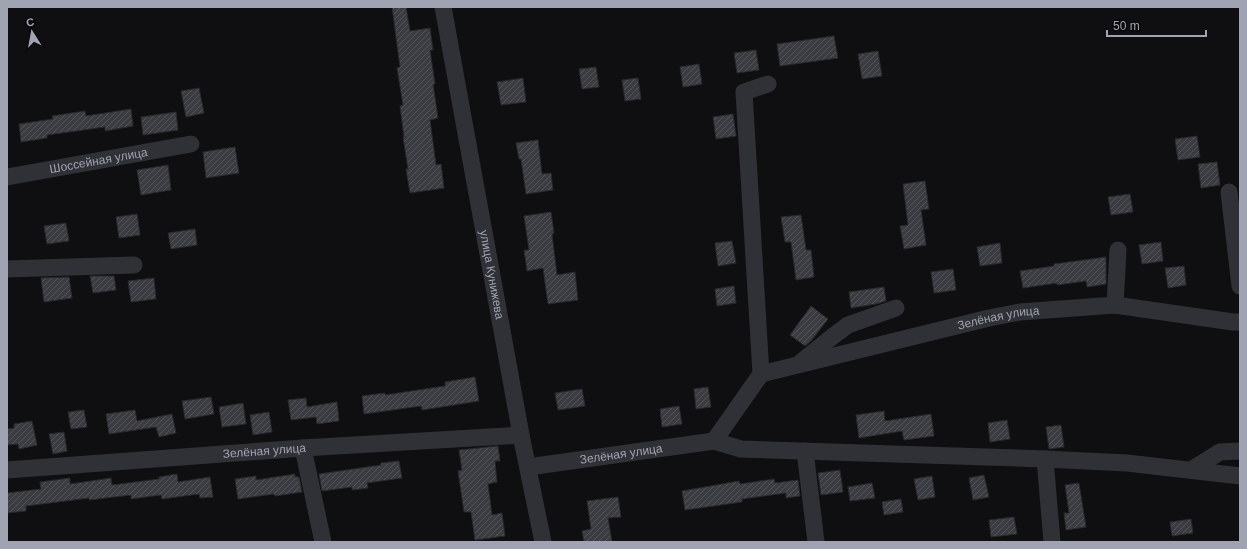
<svg xmlns="http://www.w3.org/2000/svg" width="1247" height="549" font-family="Helvetica,sans-serif">
<style>
.building{fill:url(#building-hatch);stroke:#29292d}
.lines{fill:none;stroke-linecap:round;stroke-linejoin:round}
.minor{stroke:#303136;stroke-width:17}
.labels{text-anchor:middle;dominant-baseline:central;stroke-width:3;stroke-linejoin:round;paint-order:stroke}
.street-label{font-size:12px;fill:#a0a4b2;stroke:#0a0a0b}
</style>
<defs>
<pattern id="building-hatch" width="6" height="6" patternUnits="userSpaceOnUse"><rect width="6" height="6" fill="#3b3c41"/><path d="M-1 1l2-2M0 6l6-6M5 7l2-2" fill="none" stroke="#54555a"/></pattern>
</defs>
<rect width="100%" height="100%" fill="#0f0f11"/>
<g class="building">
<polygon points="392,7 406,7 410,31 430,28 433,50 430,50 435,84 433,84 438,118 430,120 436,165 441,164 444,188 410,193 406,169 408,169 403,137 404,137 400,106 403,105 397,68 400,67"/>
<polygon points="834,36 838,58 780,66 777,44"/>
<polygon points="756,50 759,70 737,73 734,53"/>
<polygon points="878,51 882,76 862,79 858,54"/>
<polygon points="699,64 702,84 683,87 680,67"/>
<polygon points="596,67 599,87 582,89 579,69"/>
<polygon points="523,78 526,102 501,105 497,82"/>
<polygon points="638,78 641,99 625,101 622,80"/>
<polygon points="199,88 204,113 186,117 181,91"/>
<polygon points="131,109 133,126 105,131 105,127 47,135 47,138 21,142 19,124 53,119 52,116 85,111 86,116"/>
<polygon points="176,112 178,130 143,135 141,117"/>
<polygon points="733,114 736,136 716,139 713,117"/>
<polygon points="1197,136 1200,157 1178,160 1175,139"/>
<polygon points="538,140 542,174 551,173 553,190 526,194 521,159 519,159 516,143"/>
<polygon points="235,147 239,173 206,178 203,152"/>
<polygon points="1217,162 1220,185 1201,188 1198,164"/>
<polygon points="168,165 171,190 141,195 137,170"/>
<polygon points="925,181 929,209 921,210 926,245 904,249 900,226 908,225 903,184"/>
<polygon points="1130,194 1133,212 1111,215 1108,197"/>
<polygon points="551,212 554,233 552,234 557,275 575,272 578,300 548,304 543,268 527,271 524,250 529,250 524,216"/>
<polygon points="137,214 140,235 119,238 116,217"/>
<polygon points="801,215 806,250 811,250 814,277 796,280 791,242 785,242 781,217"/>
<polygon points="66,223 69,241 47,244 44,226"/>
<polygon points="195,229 197,245 171,249 168,233"/>
<polygon points="732,241 736,263 718,266 715,243"/>
<polygon points="1161,242 1163,261 1142,264 1139,245"/>
<polygon points="1000,243 1002,263 980,266 977,247"/>
<polygon points="1106,257 1106,284 1087,287 1086,281 1057,285 1057,283 1023,288 1020,271 1054,266 1054,264"/>
<polygon points="1184,266 1186,285 1168,288 1165,268"/>
<polygon points="953,269 956,290 934,293 931,272"/>
<polygon points="90,276 114,276 116,290 93,293"/>
<polygon points="69,277 72,298 44,302 41,278"/>
<polygon points="154,278 156,299 131,302 128,281"/>
<polygon points="734,286 736,303 717,306 715,289"/>
<polygon points="884,287 886,301 876,304 851,308 849,292"/>
<polygon points="811,306 828,319 811,341 805,346 790,335"/>
<polygon points="475,377 479,401 422,410 421,406 364,414 362,396 385,393 385,395 445,386 445,382"/>
<polygon points="708,387 711,407 696,409 694,389"/>
<polygon points="582,389 585,406 558,410 555,393"/>
<polygon points="211,397 214,414 185,419 182,401"/>
<polygon points="306,398 307,407 337,402 339,421 317,424 316,417 291,420 288,400"/>
<polygon points="243,403 246,424 222,427 219,407"/>
<polygon points="679,406 682,424 662,427 660,409"/>
<polygon points="84,410 87,427 71,429 68,412"/>
<polygon points="135,410 137,421 172,414 176,433 159,437 156,427 109,434 106,414"/>
<polygon points="884,411 885,421 931,414 934,436 904,440 902,431 859,438 856,415"/>
<polygon points="269,412 272,432 253,435 250,415"/>
<polygon points="1007,420 1010,439 990,442 988,423"/>
<polygon points="32,421 37,445 19,449 18,444 7,445 7,429 14,428 14,424"/>
<polygon points="1061,425 1064,447 1049,449 1046,427"/>
<polygon points="64,432 67,451 53,454 49,434"/>
<polygon points="498,446 500,461 495,461 497,482 488,484 492,515 502,513 505,536 475,540 471,512 464,512 458,471 462,470 459,450"/>
<polygon points="399,461 402,478 367,483 368,488 352,490 352,487 322,491 319,474 381,465 381,463"/>
<polygon points="840,470 843,492 821,495 818,473"/>
<polygon points="177,474 178,482 210,477 213,497 200,498 199,494 162,499 161,495 131,499 131,495 89,500 89,498 26,506 26,511 7,513 7,493 41,489 40,482 70,478 70,484 111,478 112,485 159,479 159,477"/>
<polygon points="295,474 295,477 299,477 302,492 275,496 274,494 238,499 235,479 256,476 256,480"/>
<polygon points="984,475 989,497 973,500 969,478"/>
<polygon points="932,476 935,497 918,500 914,479"/>
<polygon points="774,479 775,483 798,480 800,496 786,498 786,493 742,499 742,502 685,510 682,491 739,481 740,484"/>
<polygon points="872,483 875,498 850,501 848,487"/>
<polygon points="1079,483 1086,527 1066,530 1064,513 1069,513 1065,485"/>
<polygon points="618,497 621,517 608,518 612,542 584,542 582,531 591,529 587,501"/>
<polygon points="901,499 903,512 884,515 882,502"/>
<polygon points="1014,517 1017,534 991,537 989,520"/>
<polygon points="1191,519 1193,533 1172,536 1170,522"/>
</g>
<g class="lines">
<g class="minor">
<path id="s1" d="M443,7L521,435L543,542"/>
<path id="s2" d="M7,177L191,144"/>
<polyline points="1229,192 1240,286"/>
<polyline points="7,269 134,265"/>
<polyline points="1115,305 1118,250"/>
<polyline points="801,362 832,337 848,325 896,308"/>
<path id="s3" d="M761,374L989,318L1020,312L1115,305L1233,322H1240"/>
<polyline points="714,441 761,374 744,92 768,84"/>
<polyline points="303,448 323,542"/>
<polyline points="805,451 816,542"/>
<polyline points="1045,459 1052,542"/>
<path id="s4" d="M528,467L714,441L741,449L1045,459L1127,463L1240,476"/>
<path id="s5" d="M7,470L303,448L521,435"/>
<polyline points="1191,470 1220,452 1240,451"/>
</g>
</g>
<g class="labels">
<g class="street-label">
<text stroke="none"><textPath href="#s2" startOffset="93">Шоссейная улица</textPath></text>
<text stroke="none"><textPath href="#s1" startOffset="272">улица Кунижева</textPath></text>
<text stroke="none"><textPath href="#s3" startOffset="244">Зелёная улица</textPath></text>
<text stroke="none"><textPath href="#s5" startOffset="258">Зелёная улица</textPath></text>
<text stroke="none"><textPath href="#s4" startOffset="94">Зелёная улица</textPath></text>
</g>
</g>
<rect width="1247" height="549" fill="none" stroke="#a0a4b2" stroke-width="16"/>
<g transform="translate(32 32) rotate(349)" stroke="#0a0a0b" stroke-width="3" paint-order="stroke">
<path d="M0-3L7 15L0 10L-7 15Z" fill="#a0a4b2"/>
<text y="-6" font-size="11" font-weight="bold" text-anchor="middle" fill="#a0a4b2">С</text>
</g>
<path d="M1107 30v6h99v-6" fill="none" stroke="#a0a4b2" stroke-width="2"/>
<text x="1113" y="30" font-size="12" fill="#a0a4b2" stroke="#0a0a0b" stroke-width="3" paint-order="stroke">50 m</text>
</svg>
